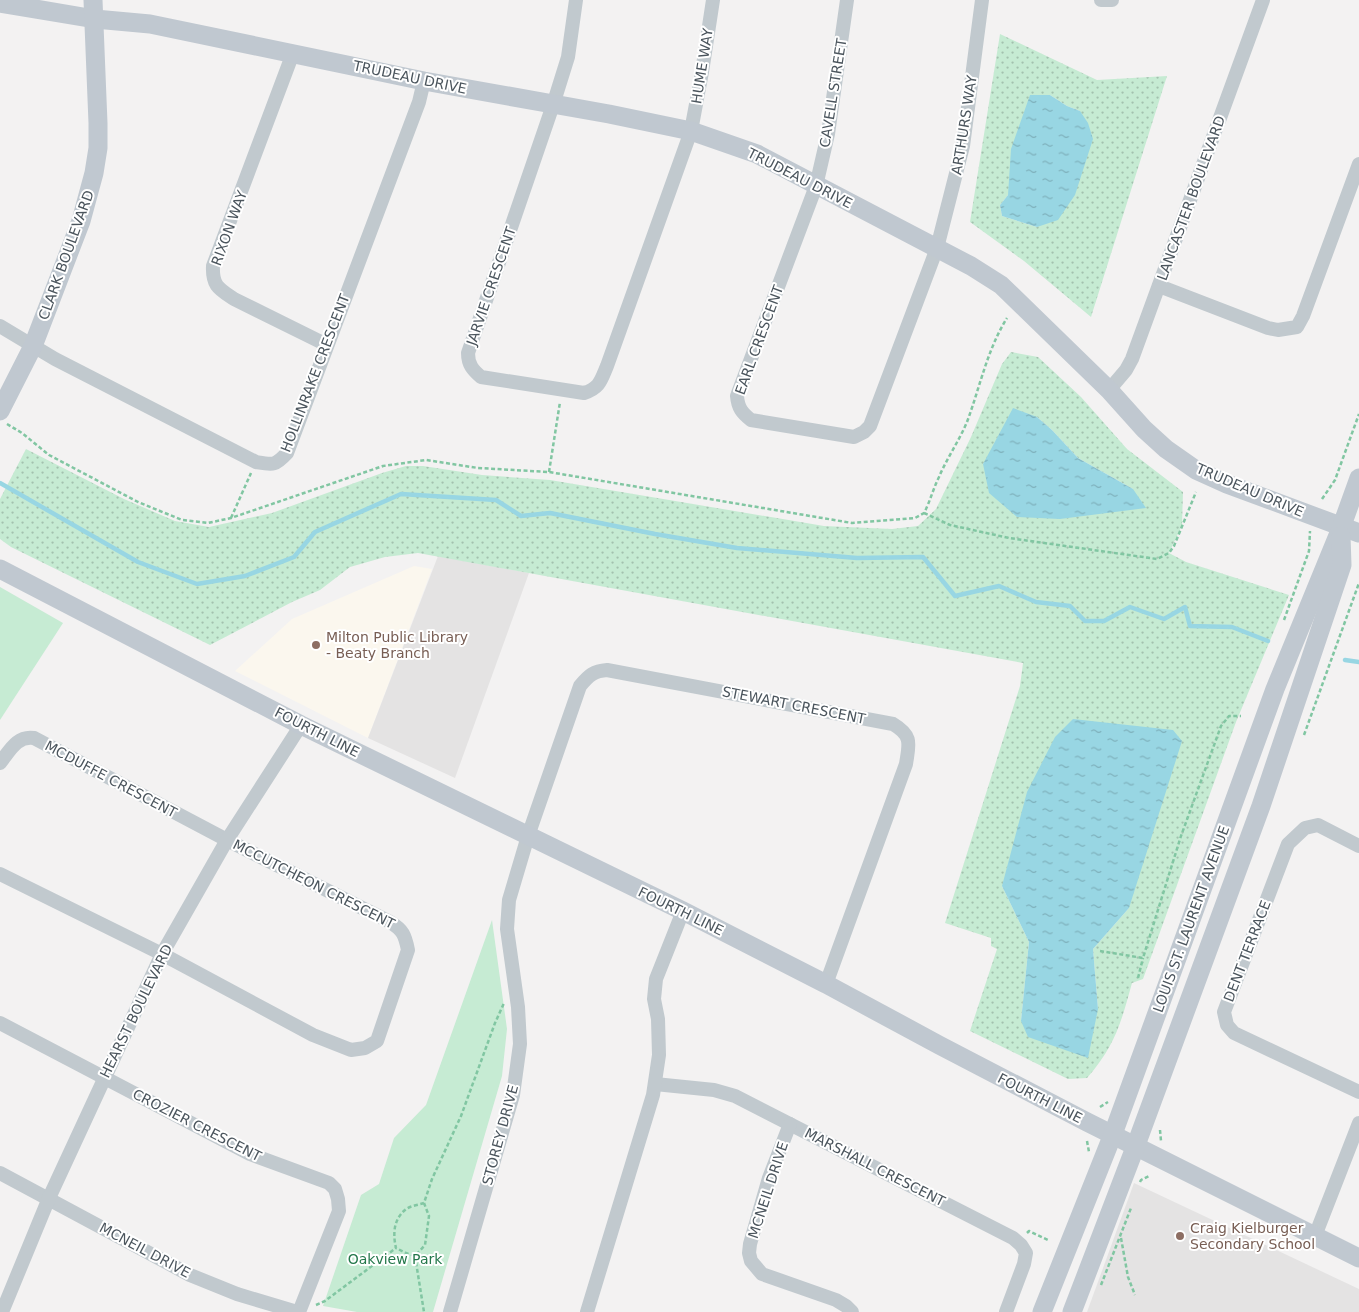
<svg xmlns="http://www.w3.org/2000/svg" width="1359" height="1312" font-family="'DejaVu Sans',sans-serif">
<style>
.commercial{fill:#fbf7ee}
.education{fill:#e4e3e3}
.grass{fill:url(#grass-dots);fill-rule:evenodd}
.park{fill:#c6ebd3}
.water{fill:url(#water-ripples)}
.lines{fill:none;stroke-linecap:round;stroke-linejoin:round}
.stream{stroke:#98d6e3;stroke-width:4.5}
.path{stroke:#81c6a2;stroke-width:2.5;stroke-dasharray:4 2.5;stroke-linecap:butt}
.street{stroke:#c1c9ce;stroke-width:14}
.secondary{stroke:#c0c8d0;stroke-width:19}
.education-dot{fill:#8d6e63;stroke:#fff;stroke-width:2}
.labels{text-anchor:middle;dominant-baseline:central;stroke-width:4;stroke-linejoin:round;paint-order:stroke}
.street-label{font-size:14px;fill:#4b555d;stroke:#fff}
.education-label{font-size:14px;fill:#785e54;stroke:#fff;text-anchor:start}
.park-label{font-size:14px;fill:#23774a;stroke:#fff}
</style>
<defs>
<pattern id="grass-dots" width="8" height="8" patternUnits="userSpaceOnUse" patternTransform="scale(1.25)"><rect width="8" height="8" fill="#c6ebd3"/><path d="M2 2h.1M6 6h.1" fill="none" stroke="#a3c1ae" stroke-width="1.8" stroke-linecap="round"/></pattern>
<pattern id="water-ripples" width="26" height="14" patternUnits="userSpaceOnUse" patternTransform="scale(1.25)"><rect width="26" height="14" fill="#98d6e3"/><path d="M2 4q2-2 4 0t4 0M15 11q2-2 4 0t4 0" fill="none" stroke="#7eb0bb"/></pattern>
</defs>
<rect width="100%" height="100%" fill="#f3f2f2"/>
<polygon class="commercial" points="414,566 432,569 368,738 235,671 292,619"/>
<g class="education">
<polygon points="438,556 529,573 455,778 368,738"/>
<polygon points="1134,1183 1359,1289 1359,1312 1087,1312"/>
</g>
<g class="grass">
<path d="M1000,34L1097,80L1167,76L1091,317L1024,261L970,222ZM1050,95L1067,106L1080,111L1037,227L1002,216L1000,205L1008,195Z"/>
<path d="M1011,352L1038,357L1081,397L1127,449L1183,492L1182,525L1169,553L1186,562L1289,595L1236,722L1143,979L1132,983C1121,1023 1115,1046 1087,1078L1068,1079L970,1031L997,949L991,946V938L945,923L1020,686L1023,663L418,553L385,557L350,567L320,590L292,602L210,645L11,547L0,539V499L26,449L124,499L175,521L209,527L272,513L382,473L406,466H423L482,475L550,480L824,526L892,529L918,526L936,509L971,437L1002,364ZM1037,417L1052,430L1078,458L1133,489L983,464ZM1002,886L1129,908L1093,949L1098,1009L1021,1021L1029,942Z"/>
</g>
<g class="park">
<polygon points="0,587 63,623 0,720"/>
<polygon points="492,920 507,1029 502,1076 433,1312 357,1312 323,1306 361,1195 379,1184 394,1138 426,1105"/>
</g>
<g class="water">
<polygon points="1030,95 1050,95 1067,106 1080,111 1088,123 1093,139 1075,195 1058,220 1037,227 1002,216 1000,205 1008,195 1011,149"/>
<polygon points="1013,408 1037,417 1052,430 1078,458 1133,489 1146,508 1060,519 1017,517 989,493 983,464"/>
<polygon points="1073,719 1173,730 1182,741 1129,908 1093,949 1098,1009 1088,1058 1028,1037 1021,1021 1029,942 1002,886 1027,792 1055,737"/>
</g>
<g class="lines">
<g class="stream">
<polyline points="0,483 138,562 197,584 245,576 294,557 315,532 401,494 496,500 521,516 550,513 655,534 737,548 857,558 923,557 955,596 999,586 1036,602 1070,606 1085,621 1104,621 1130,607 1164,619 1185,607 1190,626 1232,627 1268,641"/>
<polyline points="1345,660 1359,662"/>
</g>
<g class="path">
<path d="M7,424L22,433L49,455L138,502L182,520L208,523L231,518L383,466L426,460L478,468L549,472L852,523L915,518L924,513L926,509C931,498 934,487 939,477C947,458 959,441 967,422C980,387 987,350 1007,318"/>
<polyline points="549,472 560,402"/>
<polyline points="1322,499 1335,480 1359,414"/>
<polyline points="924,513 950,525 1009,538 1157,559 1169,553 1174,546 1196,492"/>
<polyline points="231,518 251,473"/>
<polyline points="1284,620 1309,551 1310,531"/>
<polyline points="1304,735 1359,583"/>
<polyline points="1100,951 1143,958 1181,836 1221,726 1229,716 1241,716"/>
<polyline points="1138,978 1143,958"/>
<polyline points="1100,1107 1108,1102"/>
<polyline points="1160,1130 1161,1141"/>
<polyline points="1087,1141 1089,1152"/>
<polyline points="1140,1182 1141,1180 1149,1176"/>
<path d="M424,1203C418,1205 409,1206 405,1210C393,1220 393,1235 396,1248L406,1253L415,1256L425,1245L429,1216L424,1203L432,1179L461,1116L495,1023L504,1003"/>
<polyline points="1027,1233 1029,1231 1048,1240"/>
<polyline points="1121,1238 1128,1277 1135,1295"/>
<polyline points="415,1256 424,1312"/>
<polyline points="1101,1285 1131,1208"/>
<polyline points="316,1305 325,1301 396,1248"/>
</g>
<g class="street">
<path d="M576,0L568,57L553,105L468,353C468,365 473,370 481,377L584,393C600,388 601,380 607,366L691,131L702,72L713,0"/>
<path d="M847,0L828,134L816,186L737,396C738,408 742,413 751,420L854,437L864,432L870,426L937,248L963,146L982,0"/>
<polyline points="1101,0 1112,0"/>
<path d="M293,53L213,266C212,286 219,289 234,299L327,345"/>
<polyline points="1159,286 1268,328 1278,330 1297,327 1303,316 1359,164"/>
<path d="M0,326L55,359L256,462C273,465 275,466 287,453L419,102L424,81"/>
<polyline points="1109,390 1126,370 1132,359 1263,0"/>
<path d="M0,763C9,752 17,735 34,738L227,840L390,922C403,930 405,935 408,950L377,1041L365,1048L351,1050L313,1035L162,954L0,874"/>
<polyline points="1359,846 1318,825 1305,828 1288,844 1224,1012 1227,1025 1234,1033 1359,1092"/>
<polyline points="0,1023 250,1154 329,1183 335,1189 338,1199 339,1211 299,1312"/>
<polyline points="655,1084 714,1090 735,1096 1013,1238 1021,1245 1026,1253 1024,1264 1006,1312"/>
<polyline points="790,1124 769,1178 750,1244 749,1253 751,1261 762,1274 836,1300 846,1306 852,1312"/>
<polyline points="0,1173 190,1275 237,1294 297,1312"/>
<polyline points="1315,1236 1359,1123"/>
<polyline points="2,1312 49,1198 162,954 227,840 301,725"/>
<path d="M450,1312L513,1095L520,1044L518,1007L507,929L509,900L528,836L580,686C589,675 594,671 607,670L893,724C913,736 909,744 906,764L826,984"/>
<polyline points="587,1312 653,1095 659,1055 658,1019 654,999 656,979 683,911"/>
</g>
<g class="secondary">
<polyline points="0,3 95,19 150,24 424,81 609,114 691,131 757,154 971,266 1001,285 1109,390 1144,429 1166,449 1196,470 1227,484 1359,533"/>
<polyline points="0,411 33,346 81,221 94,173 98,148 98,123 93,0"/>
<polyline points="0,569 301,725 683,911 826,984 939,1045 1087,1122 1359,1258"/>
<polyline points="1042,1312 1113,1134 1275,689 1341,528 1359,478"/>
<polyline points="1072,1312 1136,1145 1261,806 1342,565 1341,536"/>
</g>
</g>
<g class="education-dot">
<circle cx="316" cy="645" r="5"/>
<circle cx="1180" cy="1236" r="5"/>
</g>
<g class="labels">
<g class="street-label">
<text transform="translate(702 66) rotate(-81)">HUME WAY</text>
<text transform="translate(410 77) rotate(12)">TRUDEAU DRIVE</text>
<text transform="translate(833 93) rotate(-81)">CAVELL STREET</text>
<text transform="translate(964 125) rotate(-81)">ARTHURS WAY</text>
<text transform="translate(800 178) rotate(27)">TRUDEAU DRIVE</text>
<text transform="translate(1191 198) rotate(-70)">LANCASTER BOULEVARD</text>
<text transform="translate(229 228) rotate(-70)">RIXON WAY</text>
<text transform="translate(66 255) rotate(-70)">CLARK BOULEVARD</text>
<text transform="translate(491 286) rotate(-71)">JARVIE CRESCENT</text>
<text transform="translate(759 340) rotate(-70)">EARL CRESCENT</text>
<text transform="translate(315 373) rotate(-69)">HOLLINRAKE CRESCENT</text>
<text transform="translate(1250 490) rotate(23)">TRUDEAU DRIVE</text>
<text transform="translate(794 705) rotate(11)">STEWART CRESCENT</text>
<text transform="translate(317 732) rotate(27)">FOURTH LINE</text>
<text transform="translate(111 779) rotate(28)">MCDUFFE CRESCENT</text>
<text transform="translate(314 884) rotate(27)">MCCUTCHEON CRESCENT</text>
<text transform="translate(681 911) rotate(26)">FOURTH LINE</text>
<text transform="translate(1191 919) rotate(-70)">LOUIS ST. LAURENT AVENUE</text>
<text transform="translate(1247 951) rotate(-69)">DENT TERRACE</text>
<text transform="translate(136 1011) rotate(-64)">HEARST BOULEVARD</text>
<text transform="translate(1040 1098) rotate(27)">FOURTH LINE</text>
<text transform="translate(197 1125) rotate(27)">CROZIER CRESCENT</text>
<text transform="translate(500 1135) rotate(-75)">STOREY DRIVE</text>
<text transform="translate(875 1167) rotate(27)">MARSHALL CRESCENT</text>
<text transform="translate(768 1190) rotate(-72)">MCNEIL DRIVE</text>
<text transform="translate(145 1250) rotate(28)">MCNEIL DRIVE</text>
</g>
<g class="education-label">
<text x="326" y="637">Milton Public Library<tspan x="326" dy="16">- Beaty Branch</tspan></text>
<text x="1190" y="1228">Craig Kielburger<tspan x="1190" dy="16">Secondary School</tspan></text>
</g>
<g class="park-label">
<text x="395" y="1259">Oakview Park</text>
</g>
</g>
</svg>
